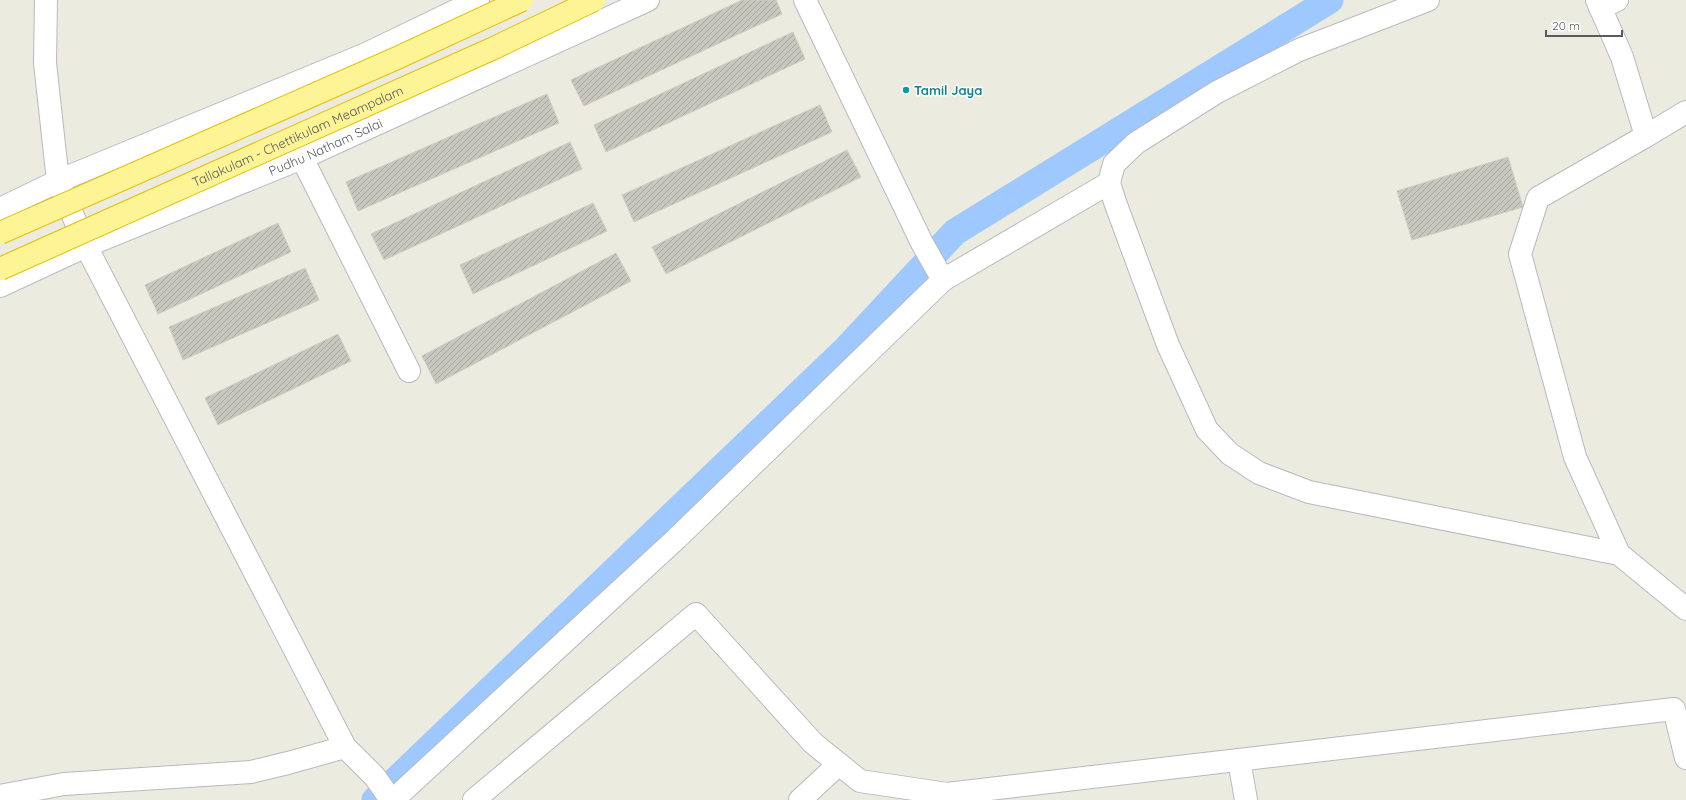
<svg xmlns="http://www.w3.org/2000/svg" width="1686" height="800" font-family="Quicksand,sans-serif">
<style>
.lines{fill:none;stroke-linecap:round;stroke-linejoin:round}
.canal{stroke:#9ec8fe;stroke-width:27}
.building{fill:url(#building-hatch);stroke:#d0cdbe}
.minor-casing{stroke:#b8b9bf;stroke-width:24}
.tertiary-casing{stroke:#b8b9bf;stroke-width:24}
.secondary-casing{stroke:#b9bbc2;stroke-width:24}
.minor{stroke:#fff;stroke-width:22}
.tertiary{stroke:#fff;stroke-width:22}
.secondary{stroke:#fff;stroke-width:22}
.trunk-bridge-casing{stroke:#e8be03;stroke-width:24;stroke-linecap:butt}
.trunk-bridge{stroke:#fcf495;stroke-width:22}
.culture-dot{fill:#0f9aa8;stroke:#fff;stroke-width:1.5}
.labels{text-anchor:middle;dominant-baseline:central;stroke-width:3;stroke-linejoin:round;paint-order:stroke}
.culture-label{font-size:13px;font-weight:bold;fill:#0d838f;stroke:#fff;text-anchor:start}
.street-label{font-size:13px;fill:#595b61;stroke:#fff}
</style>
<defs>
<pattern id="building-hatch" width="6" height="6" patternUnits="userSpaceOnUse"><rect width="6" height="6" fill="#c8c7bf"/><path d="M-1 1l2-2M0 6l6-6M5 7l2-2" fill="none" stroke="#a5a59f"/></pattern>
</defs>
<rect width="100%" height="100%" fill="#ecebe0"/>
<g class="lines">
<polyline class="canal" points="375,800 846,349 955,232 1330,0"/>
</g>
<g class="building">
<polygon points="742,0 776,0 782,14 584,106 571,80"/>
<polygon points="793,32 805,59 606,152 594,125"/>
<polygon points="547,94 559,123 358,211 346,182"/>
<polygon points="820,105 832,132 634,222 622,195"/>
<polygon points="570,142 582,169 384,260 371,234"/>
<polygon points="847,150 861,177 666,274 652,247"/>
<polygon points="1508,157 1523,207 1412,240 1397,191"/>
<polygon points="593,203 607,231 473,294 460,265"/>
<polygon points="278,223 291,252 158,314 145,285"/>
<polygon points="616,253 631,281 436,384 422,356"/>
<polygon points="305,268 319,300 183,360 169,327"/>
<polygon points="338,334 351,361 218,425 205,398"/>
</g>
<g class="lines">
<g class="minor-casing">
<g id="minor">
<polyline points="1428,0 1299,50 1217,92 1136,143 1114,164 1109,183 1115,202 1168,345 1207,430 1230,454 1259,473 1309,492 1619,554"/>
<polyline points="1597,0 1622,57 1646,136 1538,198 1520,254 1575,457 1619,554 1686,609"/>
<polyline points="1600,8 1617,0"/>
<polyline points="1646,136 1686,112"/>
<polyline points="302,158 409,371"/>
<polyline points="943,280 1109,183"/>
<polyline points="1239,760 1246,800"/>
<polyline points="0,796 64,784 251,772 288,763 345,747"/>
<polyline points="393,800 677,538 943,280 922,243 805,0"/>
<polyline points="474,800 696,614 813,743 860,781 947,794 1674,709 1686,758"/>
<polyline points="800,800 839,764"/>
</g>
</g>
<g class="tertiary-casing">
<polyline id="tertiary" points="46,0 45,63 58,181 86,246 345,747 375,777 391,800"/>
</g>
<g class="secondary-casing">
<g id="secondary">
<polyline points="0,209 58,181 366,54 478,0"/>
<path id="s1" d="M0,286L86,246L302,158L648,0"/>
</g>
</g>
<use href="#minor" class="minor"/>
<use href="#tertiary" class="tertiary"/>
<use href="#secondary" class="secondary"/>
<g class="trunk-bridge-casing">
<g id="trunk-bridge">
<polyline points="0,233 397,58 522,0"/>
<path id="s2" d="M0,269L494,48L594,0"/>
</g>
</g>
<use href="#trunk-bridge" class="trunk-bridge"/>
</g>
<circle class="culture-dot" cx="906" cy="90" r="4"/>
<g class="labels">
<g class="culture-label">
<text x="914" y="90">Tamil Jaya</text>
</g>
<g class="street-label">
<text stroke="none"><textPath href="#s2" startOffset="326">Tallakulam - Chettikulam Meampalam</textPath></text>
<text stroke="none"><textPath href="#s1" startOffset="354">Pudhu Natham Salai</textPath></text>
</g>
</g>
<path d="M1546 30v6h76v-6" fill="none" stroke="#595b61" stroke-width="2"/>
<text x="1552" y="30" font-size="12" fill="#595b61" stroke="#ffffff" stroke-width="3" paint-order="stroke">20 m</text>
</svg>
